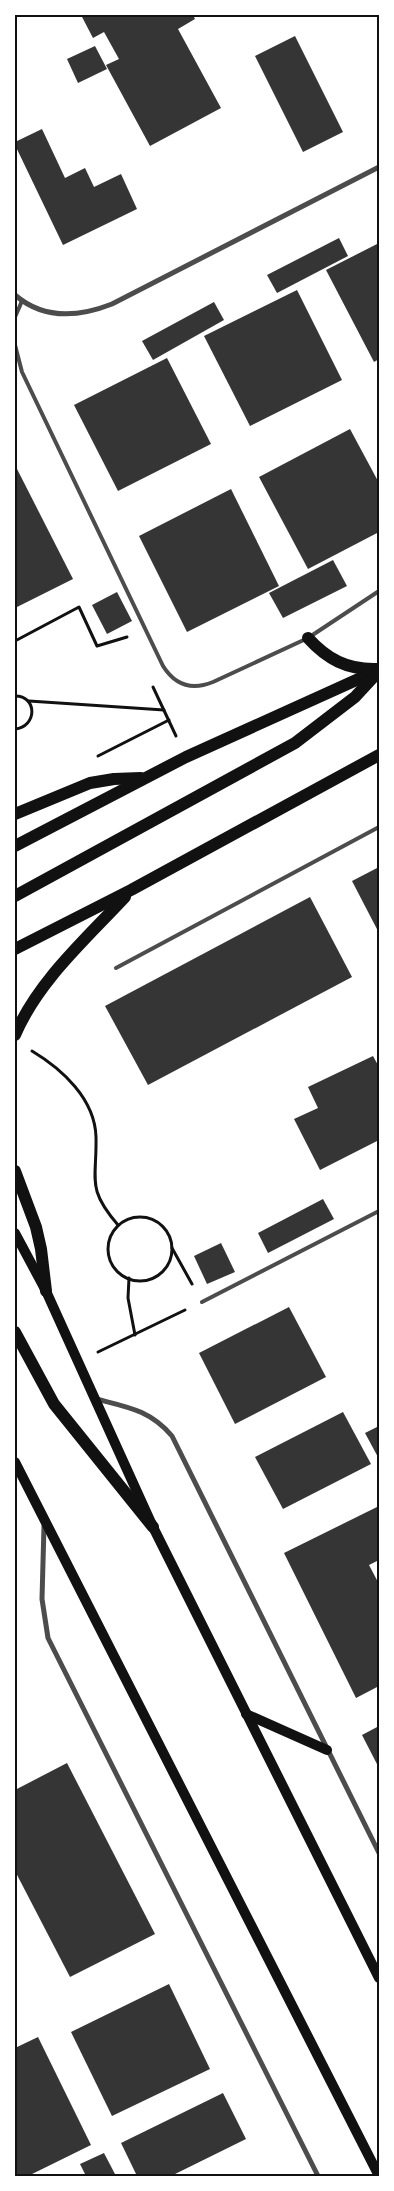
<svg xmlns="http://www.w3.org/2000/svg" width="394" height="2191" font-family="Overpass,sans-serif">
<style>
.building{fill:#353535}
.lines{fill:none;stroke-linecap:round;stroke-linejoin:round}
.path{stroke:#111;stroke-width:3}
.service{stroke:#4c4c4c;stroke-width:4}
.minor{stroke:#4c4c4c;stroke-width:5}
.secondary{stroke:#111;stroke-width:10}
.primary{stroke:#111;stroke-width:12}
.neatline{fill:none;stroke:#111;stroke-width:2}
</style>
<rect width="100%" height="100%" fill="#fff"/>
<g class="building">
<polygon points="81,15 193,15 195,19 178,29 221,108 150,146 106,65 119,59 104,32 93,38"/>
<polygon points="295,36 343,132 303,152 255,56"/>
<polygon points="95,46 107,69 78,83 67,59"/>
<polygon points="42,129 65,178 85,168 94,187 121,174 137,209 63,245 15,145 15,142"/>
<polygon points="339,238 348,256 277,293 267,275"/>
<polygon points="379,243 379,359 374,362 326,270"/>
<polygon points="297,290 342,380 250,426 204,336"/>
<polygon points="214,302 224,320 153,360 142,341"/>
<polygon points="167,358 211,444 118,491 74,405"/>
<polygon points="350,429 379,483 379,532 308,569 259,477"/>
<polygon points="15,465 73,579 15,608"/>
<polygon points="231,489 279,586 187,632 139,536"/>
<polygon points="333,560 347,586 283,618 269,593"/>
<polygon points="117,592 132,621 107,634 92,605"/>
<polygon points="379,867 379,933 352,881"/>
<polygon points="310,897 352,977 148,1085 105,1006"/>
<polygon points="373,1056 379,1067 379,1140 320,1170 294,1119 318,1108 308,1087"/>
<polygon points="323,1199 334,1219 268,1253 258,1233"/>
<polygon points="221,1243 235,1272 207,1284 194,1256"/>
<polygon points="289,1307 326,1377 235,1424 199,1353"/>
<polygon points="343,1412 371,1464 283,1509 255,1457"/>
<polygon points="379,1426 379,1459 365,1433"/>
<polygon points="379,1506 379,1560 369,1565 379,1584 379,1686 356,1698 284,1553"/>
<polygon points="379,1726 379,1768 362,1735"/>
<polygon points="67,1763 155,1934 70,1977 15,1871 15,1790"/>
<polygon points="169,1984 210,2069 112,2116 71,2032"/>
<polygon points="38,2037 91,2145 28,2176 15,2176 15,2048"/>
<polygon points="223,2093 246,2139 171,2176 137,2176 121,2143"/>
<polygon points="104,2153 116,2176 86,2176 80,2164"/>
</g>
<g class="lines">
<g class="path">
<polyline points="15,641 79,607 97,646 127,637"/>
<polyline points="153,687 176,736"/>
<path d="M15,696C38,696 37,727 15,729"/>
<polyline points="29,701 164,710"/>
<polyline points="98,756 169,720"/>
<path d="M32,1051C62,1069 95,1099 96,1137C97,1180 86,1188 118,1225"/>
<circle cx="140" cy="1249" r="32"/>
<polyline points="172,1248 192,1284"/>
<polyline points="129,1278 128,1298 135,1335"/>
<polyline points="98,1352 185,1310"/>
</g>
<g class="service">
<polyline points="15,317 22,301"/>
<path d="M15,345L22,372L163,666C175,685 191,691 213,682L308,638L379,591"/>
<polyline points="116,968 379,827"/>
<polyline points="202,1302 379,1211"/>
</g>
<g class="minor">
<path d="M15,295C44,320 79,317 112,304L379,167"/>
<path d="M96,1399C127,1407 150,1410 172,1436L379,1853"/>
<polyline points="44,1526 42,1599 48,1638 318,2176"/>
</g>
<g class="secondary">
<polyline points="15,1233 46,1291 153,1527 379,1978"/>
<polyline points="15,1462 379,2176"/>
<polyline points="246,1714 327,1750"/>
</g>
<g class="primary">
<path d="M308,638C327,659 347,670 377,669"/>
<polyline points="15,814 90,783 114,779 141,778"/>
<polyline points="15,846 186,757 374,672"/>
<polyline points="15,896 295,743 355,697 379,671"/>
<polyline points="15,949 131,890 379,755"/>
<path d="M15,1035C38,981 86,939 125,897"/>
<polyline points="15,1171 36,1227 41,1249 46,1291"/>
<polyline points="15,1332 54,1404 153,1527"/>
</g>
</g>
<rect width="394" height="2191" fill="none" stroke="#ffffff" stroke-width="32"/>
<rect x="16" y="16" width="362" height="2159" class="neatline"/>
</svg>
